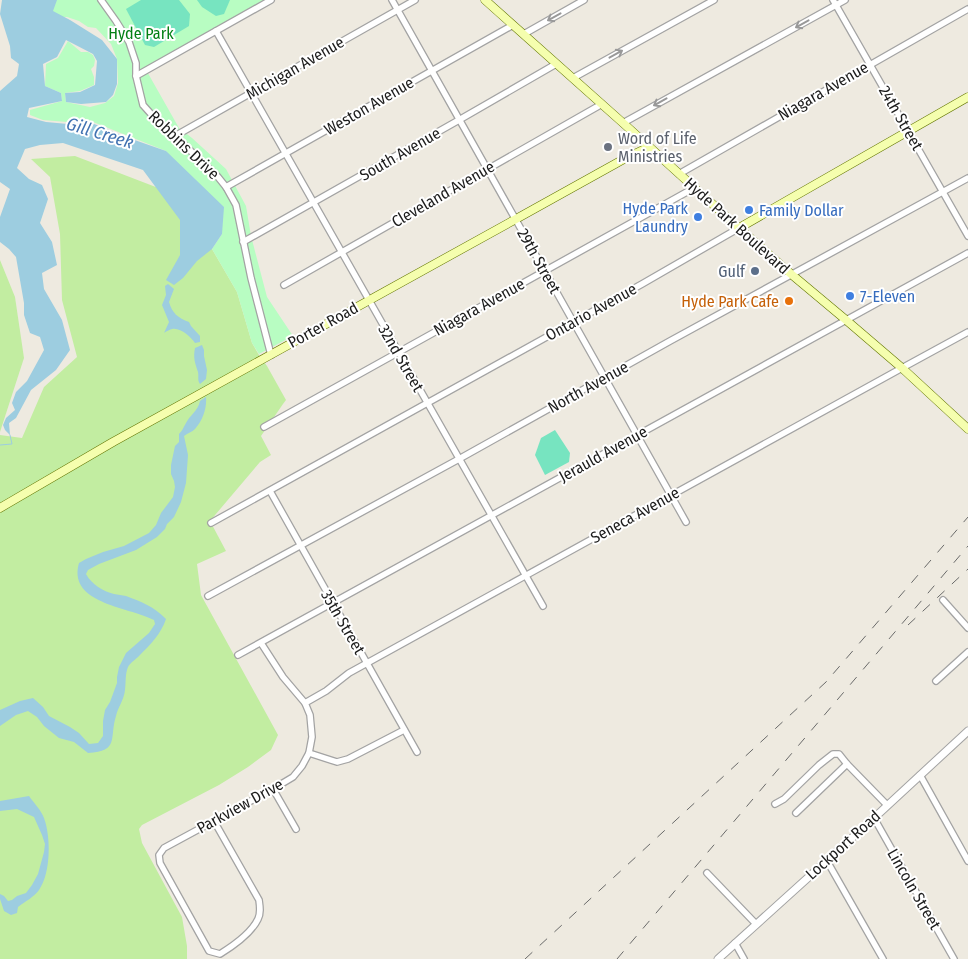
<svg xmlns="http://www.w3.org/2000/svg" width="968" height="959" font-family="'Fira Sans Condensed',sans-serif">
<style>
.grass{fill:#c2eda1}
.park{fill:#b8fdc2}
.pitch{fill:#77e4c0}
.water{fill:#9dcde0}
.lines{fill:none;stroke-linecap:round;stroke-linejoin:round}
.stream{stroke:#9dcde0;stroke-width:1}
.minor-casing{stroke:#a3a3a3;stroke-width:8}
.tertiary-casing{stroke:#a3a3a3;stroke-width:9}
.secondary-casing{stroke:#627500;stroke-width:9}
.minor{stroke:#fff;stroke-width:5.5}
.tertiary{stroke:#fff;stroke-width:7}
.secondary{stroke:#f5feae;stroke-width:8}
.rail{stroke:#6a6a6a;stroke-width:1;stroke-dasharray:10 10;stroke-linecap:butt}
.oneway{stroke:#999}
.worship-dot{fill:#6b7280;stroke:#fff;stroke-width:2}
.shop-dot{fill:#3f7fe0;stroke:#fff;stroke-width:2}
.service-dot{fill:#5c6f8a;stroke:#fff;stroke-width:2}
.food-dot{fill:#e8710a;stroke:#fff;stroke-width:2}
.labels{text-anchor:middle;dominant-baseline:central;stroke-width:4;stroke-linejoin:round;paint-order:stroke}
.park-label{font-size:16px;fill:#038015;stroke:#fff}
.street-label{font-size:16px;fill:#1c1c1c;stroke:#fff}
.worship-label{font-size:16px;fill:#5b616d;stroke:#fff;text-anchor:start}
.shop-label{font-size:16px;fill:#366cbe;stroke:#fff;text-anchor:start}
.service-label{font-size:16px;fill:#4e5e75;stroke:#fff;text-anchor:end}
.food-label{font-size:16px;fill:#c56008;stroke:#fff;text-anchor:end}
.water-label{font-size:18px;font-style:italic;fill:#4273b2;stroke:#fff}
</style>
<rect width="100%" height="100%" fill="#eeeae0"/>
<g class="grass">
<polygon points="75,156 174,194 206,245 212,249 237,292 252,343 259,355 267,366 286,400 283,404 261,436 271,455 260,462 210,521 226,551 197,564 201,595 278,735 271,750 248,767 219,785 142,825 139,829 142,843 182,917 187,946 187,959 0,959 0,435 22,438 44,387 77,357 62,300 60,234 50,177 31,159"/>
<polygon points="0,260 15,297 24,358 0,432"/>
</g>
<polygon class="park" points="55,0 265,0 145,68 179,128 192,138 226,169 246,206 251,236 267,297 293,336 259,354 252,343 237,292 212,249 222,234 166,151 83,118 67,122 43,120 30,115 30,110 62,101 61,93 45,86 46,64 58,58 68,41 81,52 88,52 93,55 95,60 94,66 91,69 94,77 94,85 80,91 65,93 66,102 90,107 105,103 114,96 118,83 117,59 111,44 96,28 88,27 79,21 67,17 58,17 51,12"/>
<g class="pitch">
<polygon points="141,0 179,0 190,14 189,26 154,47 145,45 126,9"/>
<polygon points="197,0 230,0 224,14 216,16 202,7"/>
<polygon points="555,430 570,453 569,462 545,475 535,455 541,438"/>
</g>
<g class="water">
<polygon points="2,0 57,0 53,11 70,20 102,40 117,59 117,84 113,95 106,102 81,104 66,102 65,93 80,92 95,85 97,61 93,54 66,40 57,57 43,64 45,86 61,93 62,101 29,108 27,117 46,122 68,124 82,119 126,137 166,151 224,207 222,234 212,249 197,261 183,278 174,285 166,280 180,255 180,220 143,170 63,143 40,145 25,149 17,168 29,179 42,185 48,199 40,223 52,242 57,265 42,273 44,289 62,320 70,350 56,370 31,390 16,418 9,423 10,435 5,430 3,425 6,418 15,410 12,403 16,392 27,381 44,350 40,337 30,333 24,315 24,303 16,257 9,249 0,242 0,217 10,189 0,182 0,91 17,76 19,64 11,58 10,46 0,14"/>
<path d="M168,284L174,289L169,302C172,313 178,318 189,322L191,326L200,336V342L195,343C191,337 180,327 172,329C171,329 165,332 164,333L169,322L162,305L166,295L165,286Z"/>
<path d="M202,345L204,350V356L207,370L206,379L200,384C197,380 199,377 198,372C195,363 193,358 195,348Z"/>
<path d="M206,397C207,408 203,420 195,429C192,432 188,433 184,436L188,455L186,483L181,502L174,517L167,524L165,529L157,537L136,550L99,564L88,570L86,574C92,585 103,591 114,594C118,595 122,595 126,596C142,602 153,606 166,619C161,634 150,645 139,656C135,660 130,663 128,667C125,674 126,683 125,690C124,700 118,707 116,716C109,738 120,751 88,753L74,742L59,738L44,726L37,717L28,711L16,715L0,726V710L20,701L33,698L43,707L49,716L70,727L79,733L89,744L98,743L103,736V721L105,710L110,702L117,683V677L119,667L126,653L149,633L155,624L154,620C130,607 67,604 79,563L86,559L103,552L124,546L149,533L156,525L161,513L173,497L175,487L174,481L171,474V465L175,446L179,442V434C183,430 183,428 186,423C190,415 198,411 200,401Z"/>
<path d="M29,796C34,803 41,810 44,818C51,837 51,873 39,890C34,897 26,901 18,907L17,913L11,915L4,911L0,899V894L4,896L8,901L12,900L17,896L26,893L32,885L38,874L44,852L45,844L42,835L34,817L17,809L0,811V801Z"/>
</g>
<g class="lines">
<polyline class="stream" points="0,445 12,444 10,435"/>
<g class="minor-casing">
<g id="minor">
<polyline points="101,0 116,21 129,42 136,63 136,76 143,105 160,124 175,136 218,177 226,187 236,205 251,278 271,355"/>
<polyline points="392,0 686,522"/>
<polyline points="833,0 968,236"/>
<polyline points="216,31 543,606"/>
<polyline points="524,34 584,0"/>
<polyline points="136,76 271,0"/>
<polyline points="573,78 714,0"/>
<polyline points="623,123 845,0"/>
<polyline points="175,136 415,0"/>
<polyline points="679,174 968,9"/>
<polyline points="226,187 513,25"/>
<polyline points="243,242 459,120 556,64"/>
<polyline points="284,285 602,104"/>
<polyline points="264,427 694,188"/>
<polyline points="270,491 417,752"/>
<polyline points="211,523 642,284 739,228"/>
<polyline points="208,596 459,459 670,341 968,178"/>
<polyline points="943,600 968,628"/>
<polyline points="238,655 968,253"/>
<polyline points="936,681 968,652"/>
<polyline points="305,703 326,691 349,673 902,368 968,332"/>
<polyline points="309,753 337,762 348,759 404,730"/>
<polyline points="920,775 968,861"/>
<polyline points="273,789 296,829"/>
<polyline points="775,804 784,799 819,765 833,754 839,754 847,764 887,805"/>
<polyline points="796,813 847,764"/>
<polyline points="874,818 954,959"/>
<path d="M214,821L259,900C260,907 261,913 258,919C252,932 233,946 220,954L209,951L160,863L159,855L164,848L273,789L293,777L302,766L309,753L312,737L310,715L305,703L283,677L261,643"/>
<polyline points="827,861 883,959"/>
<polyline points="707,873 756,924"/>
<polyline points="735,943 744,959"/>
</g>
</g>
<g class="tertiary-casing">
<polyline id="tertiary" points="718,959 874,818 968,731"/>
</g>
<g class="secondary-casing">
<g id="secondary">
<polyline points="485,0 623,123 739,228 791,274 846,320 902,368 968,429"/>
<polyline points="739,228 968,97"/>
<polyline points="0,508 113,442 516,219 624,159 649,147"/>
</g>
</g>
<use href="#minor" class="minor"/>
<use href="#tertiary" class="tertiary"/>
<use href="#secondary" class="secondary"/>
<g class="rail">
<polyline points="908,625 968,569"/>
<polyline points="525,959 826,682 968,517"/>
<polyline points="617,959 968,546"/>
</g>
</g>
<defs><path id="oneway-shaft" d="M-6 0H5M1.5-3L5.5 0L1.5 3" fill="none" stroke-width="1.6" stroke-linecap="round" stroke-linejoin="round" transform="scale(1.25)"/></defs>
<g class="oneway">
<use href="#oneway-shaft" transform="translate(554 17) rotate(151)"/>
<use href="#oneway-shaft" transform="translate(802 24) rotate(151)"/>
<use href="#oneway-shaft" transform="translate(616 54) rotate(-29)"/>
<use href="#oneway-shaft" transform="translate(660 102) rotate(151)"/>
</g>
<circle class="worship-dot" cx="608" cy="147" r="5"/>
<g class="shop-dot">
<circle cx="749" cy="210" r="5"/>
<circle cx="698" cy="217" r="5"/>
<circle cx="850" cy="296" r="5"/>
</g>
<circle class="service-dot" cx="755" cy="271" r="5"/>
<circle class="food-dot" cx="789" cy="301" r="5"/>
<g class="labels">
<g class="park-label">
<text x="141" y="33">Hyde Park</text>
</g>
<g class="street-label">
<text transform="translate(295 68) rotate(-30)">Michigan Avenue</text>
<text transform="translate(823 91) rotate(-30)">Niagara Avenue</text>
<text transform="translate(369 106) rotate(-30)">Weston Avenue</text>
<text transform="translate(901 118) rotate(60)">24th Street</text>
<text transform="translate(184 145) rotate(44)">Robbins Drive</text>
<text transform="translate(400 154) rotate(-30)">South Avenue</text>
<text transform="translate(443 194) rotate(-30)">Cleveland Avenue</text>
<text transform="translate(737 226) rotate(42)">Hyde Park Boulevard</text>
<text transform="translate(539 261) rotate(61)">29th Street</text>
<text transform="translate(479 307) rotate(-29)">Niagara Avenue</text>
<text transform="translate(591 312) rotate(-29)">Ontario Avenue</text>
<text transform="translate(323 325) rotate(-29)">Porter Road</text>
<text transform="translate(401 358) rotate(60)">32nd Street</text>
<text transform="translate(588 387) rotate(-29)">North Avenue</text>
<text transform="translate(603 454) rotate(-29)">Jerauld Avenue</text>
<text transform="translate(635 515) rotate(-29)">Seneca Avenue</text>
<text transform="translate(343 622) rotate(60)">35th Street</text>
<text transform="translate(240 806) rotate(-29)">Parkview Drive</text>
<text transform="translate(843 845) rotate(-42)">Lockport Road</text>
<text transform="translate(914 889) rotate(60)">Lincoln Street</text>
</g>
<g class="worship-label">
<text x="618" y="138">Word of Life<tspan x="618" dy="18">Ministries</tspan></text>
</g>
<g class="shop-label">
<text x="688" y="208" text-anchor="end">Hyde Park<tspan x="688" dy="18">Laundry</tspan></text>
<text x="759" y="210">Family Dollar</text>
<text x="860" y="296">7-Eleven</text>
</g>
<g class="service-label">
<text x="745" y="271">Gulf</text>
</g>
<g class="food-label">
<text x="779" y="301">Hyde Park Cafe</text>
</g>
<g class="water-label">
<text transform="translate(100 133) rotate(17)">Gill Creek</text>
</g>
</g>
</svg>
